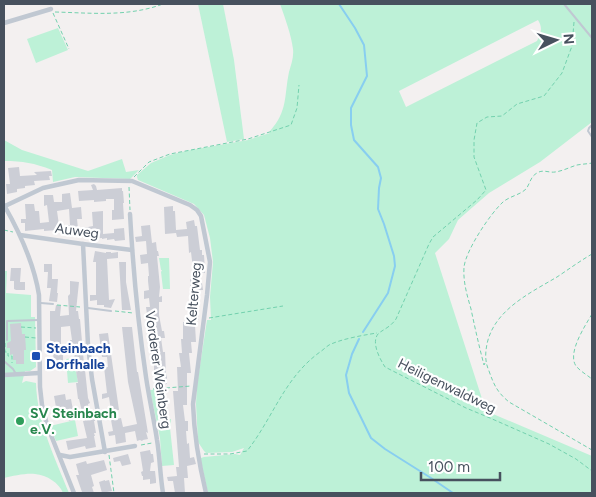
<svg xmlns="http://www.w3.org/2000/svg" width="596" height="497" font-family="Figtree,sans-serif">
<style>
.green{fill:#bdf1d7;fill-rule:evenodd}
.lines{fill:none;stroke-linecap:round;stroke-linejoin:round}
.stream{stroke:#88cef0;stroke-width:2}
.building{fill:#ccced6;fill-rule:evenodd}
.path{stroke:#73d1ae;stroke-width:1;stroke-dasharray:4 2.5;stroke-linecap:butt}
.service{stroke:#c0c8d2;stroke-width:2}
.minor{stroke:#c0c8d2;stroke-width:4.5}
.transit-dot{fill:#1a4fb4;stroke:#fff;stroke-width:2}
.leisure-dot{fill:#2e9e5b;stroke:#fff;stroke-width:2}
.labels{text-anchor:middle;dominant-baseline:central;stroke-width:4.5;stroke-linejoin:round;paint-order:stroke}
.street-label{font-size:14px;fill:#47515e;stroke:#fff}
.transit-label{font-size:14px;font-weight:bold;fill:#164399;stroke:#fff;text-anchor:start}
.leisure-label{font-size:14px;font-weight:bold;fill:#27864d;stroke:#fff;text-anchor:start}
</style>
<rect width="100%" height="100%" fill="#f3f0f0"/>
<g class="green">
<polygon points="198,4 223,4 234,60 244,139 227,142"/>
<path d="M280,4H592V122L540,162L489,193L458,220L449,239L435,253L486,411L592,456V493H208L201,462V458L204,457L235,454L240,455L244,448L232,452L206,453L204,451L198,442L196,404L197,385L207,320H211L210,297L213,262L210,238L204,215L194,204L138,180L137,177V175L151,163L170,155L186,151L248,140L270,133V131C288,111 284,96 289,72C291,65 294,57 293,49C291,34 285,18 280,4ZM538,20C543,28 541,33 537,41L406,107L399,91Z"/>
<polygon points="58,28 68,50 36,63 27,39"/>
<path d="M4,140L22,150L88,171L122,159L126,172L139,170L130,179L75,177L53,182L52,170C34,163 23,161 4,161Z"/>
<polygon points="159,258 169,258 170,289 163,289 161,272 162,270 161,270"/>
<path d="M4,271H7L6,293L31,295V317H35L36,367L30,371H25L22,383L26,381L36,383C37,422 55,458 69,493H63C59,483 47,475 35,474C26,473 13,476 4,478Z"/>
<polygon points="75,358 76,361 78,360 79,369 76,370 78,382 68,383 66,359"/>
<polygon points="163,389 165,406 168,409 166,416 168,419 171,419 170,428 174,465 162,466 160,438 150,390"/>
<polygon points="75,420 78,436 56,441 50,426"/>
</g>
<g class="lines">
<g class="stream">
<polyline points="339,4 355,28 364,45 367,76 351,108 351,125 354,140 378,167 381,178 379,188 378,209 384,224 394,256 395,266 388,293 363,332"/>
<polyline points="359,339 352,354 346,375 349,393 371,438 385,449 431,478 453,493"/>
</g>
</g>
<g class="building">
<polygon points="19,167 20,176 37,175 34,172 51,171 52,176 49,176 50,180 34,181 35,185 25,186 25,188 17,189 17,192 7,194 6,184 10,184 8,168"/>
<polygon points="94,184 96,186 97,190 122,188 122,191 123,191 124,203 123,203 124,219 112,220 112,210 114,210 114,199 106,199 106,201 94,202 94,200 79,201 78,191 93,190 91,185"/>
<path d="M70,193L72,208L81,207L82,219H77L78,229L93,226L92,212L103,211V234L114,233V229L124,228L125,240L115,241L114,239L107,240V238L102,239V238L89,239V236H81V234L69,236L68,232H57V230L44,231V229L25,231V223H21V219H26L25,204H34L35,211H39L40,223L49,222L47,205L44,206V195H53L54,202H62V194ZM69,209L70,225H59L57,211Z"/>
<polygon points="173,206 173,211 175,211 176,230 187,229 186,222 194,220 195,226 197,226 200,250 202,250 202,255 204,255 205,271 205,273 200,273 200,283 202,283 203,290 200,290 200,297 198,297 199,320 196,320 196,325 195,325 196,342 191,342 192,353 189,353 191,373 187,373 187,405 183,405 185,421 188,421 188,431 186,431 187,444 189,443 190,458 194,457 196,464 187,466 188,478 184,478 185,493 175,493 173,481 168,481 167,477 177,476 176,467 179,467 173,391 178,391 177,367 181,367 179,353 182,353 181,339 183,339 183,322 189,322 190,314 188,314 188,303 191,303 190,279 194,278 191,252 189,253 188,236 177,237 176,233 165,234 164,207"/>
<polygon points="150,225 152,243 156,242 157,251 158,251 159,256 157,256 160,287 159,297 162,296 162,302 159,302 159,315 162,331 164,331 165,338 161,338 163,352 165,352 166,375 167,374 167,384 157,385 156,375 154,375 154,363 151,363 150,345 155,344 154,331 151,331 151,314 147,314 146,307 150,307 149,298 144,299 144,291 149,290 148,281 148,276 149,276 148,263 141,264 140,255 147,254 146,241 136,242 135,237 142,236 141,226"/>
<polygon points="95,251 106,253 106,252 111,252 111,253 118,252 118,258 107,259 109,300 115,299 111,308 104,307 104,305 97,305 97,300 90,301 90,295 96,295 96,262 93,262"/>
<polygon points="119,262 126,262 126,282 131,310 122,310"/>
<polygon points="44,264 52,264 52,279 58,279 57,293 58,293 57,302 49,301 51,288 47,288 48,272 44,272"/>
<polygon points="11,268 21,268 20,282 25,282 25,290 16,290 14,289 14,281 10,281"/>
<polygon points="70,281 79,282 76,311 78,311 79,319 80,319 84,364 78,364 78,360 75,361 74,349 71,349 70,340 72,340 70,326 61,327 61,347 63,347 63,365 54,366 53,351 52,351 50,340 50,311 55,311 56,305 61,306 60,316 69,315 68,296 70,294"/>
<polygon points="21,323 22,334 25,334 26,350 24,350 24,364 16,364 16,360 13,360 13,354 10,355 10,348 7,348 7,343 11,341 10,324"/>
<polygon points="122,327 132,327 137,372 138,372 148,433 146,432 148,439 143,440 142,441 140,440 137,441 135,431 125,433 126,442 116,444 115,435 109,436 108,432 113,431 111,420 121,418 123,427 137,424 128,382"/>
<polygon points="108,333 119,410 111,411 109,397 102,399 102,394 107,393 104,367 108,367 107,357 102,357 99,334"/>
<polygon points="85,370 88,398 90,403 88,404 89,411 82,412 79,399 78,399 76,383 78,383 76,371"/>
<polygon points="65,394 66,400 71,399 73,410 71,411 73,420 69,421 68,417 58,419 54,396"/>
<polygon points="92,414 92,417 95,416 95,421 94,421 96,433 94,433 95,436 94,436 96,447 86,449 85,446 68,450 66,441 87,438 83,421 88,420 87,415"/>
<polygon points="150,450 151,454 153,454 154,462 151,463 150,471 155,471 156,480 156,483 150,484 150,479 143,480 143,476 142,476 141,472 143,471 140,452"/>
<polygon points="128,454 131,464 122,466 120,461 114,462 113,458"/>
<polygon points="104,460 107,470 91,475 94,486 92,487 94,493 83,493 82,492 76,475 79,475 76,464 86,461 87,464"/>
<polygon points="105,480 105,481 109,480 112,491 102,493 99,482"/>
</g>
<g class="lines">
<g class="path">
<path d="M55,12C92,13 128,17 163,4"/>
<polyline points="53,13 69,49"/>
<path d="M574,22L572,46L562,73L544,96L517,104L502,116L487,117L477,123L474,140V157L486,190L477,200L433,237L429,244L396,319C394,322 391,325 388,327C384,330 381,331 378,334C371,343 380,359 385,367L466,408L490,418L549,444L576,459L592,471"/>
<polyline points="134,177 149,162 170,154 248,139 291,125 297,108 299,85"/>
<polyline points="129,187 130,210"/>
<polyline points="4,230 13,232"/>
<path d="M592,254C580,261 569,269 557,277C530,293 494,310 487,344C485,354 485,362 489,371C494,385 497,392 509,402L592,450"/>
<polyline points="57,305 80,307"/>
<polyline points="115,311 133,313"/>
<path d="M592,314C585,326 567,353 576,366C580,371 587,375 592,379"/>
<polyline points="209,318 283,306"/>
<polyline points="21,327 36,328"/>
<polyline points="25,337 36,338"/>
<polyline points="5,343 5,352 8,352 8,356 12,356 12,363"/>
<path d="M485,363L484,365C479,346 475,328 471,309C467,295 463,282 464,267C466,250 490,214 503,202C510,196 520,195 526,189C530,184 530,177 537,173C543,169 549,173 555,172C563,171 570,167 577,165C582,164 587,164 592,163"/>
<polyline points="153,389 191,386"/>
<polyline points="141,445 152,443"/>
<path d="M204,454H230L247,451C273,418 284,378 320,352C323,350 326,347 329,345C341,339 364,335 377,333"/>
<polyline points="109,455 114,493"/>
</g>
<g class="service">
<polyline points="564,4 592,38"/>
<polyline points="592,125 589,128 588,131 592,137"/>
<polyline points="41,303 53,304"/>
<polyline points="88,308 111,311"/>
<polyline points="7,340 7,321 39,320"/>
<polyline points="5,362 13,369 16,374"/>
</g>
<g class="minor">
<polyline points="4,23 51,9"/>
<path d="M4,205C20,233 34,263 39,295L40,387L42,405L47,425L74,493"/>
<path d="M5,206L43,188L79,180L132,181L190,205L197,210L201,216L210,262L207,295L193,404C194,433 199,464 206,493"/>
<path d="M130,214C133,268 138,323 146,377C149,398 154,419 157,440C160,458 160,475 163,493"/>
<polyline points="20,235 83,244 132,250"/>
<polyline points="83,244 88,345 92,379 105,452"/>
<polyline points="4,375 39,373"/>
<polyline points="60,455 70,457 135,446"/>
</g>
</g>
<rect class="transit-dot" x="31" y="351" width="10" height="10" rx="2.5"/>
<circle class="leisure-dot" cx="20" cy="421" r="5"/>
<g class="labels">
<g class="street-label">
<text transform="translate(77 231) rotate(8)">Auweg</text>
<text transform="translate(194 294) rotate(-85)">Kelterweg</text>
<text transform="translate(158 370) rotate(82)">Vorderer Weinberg</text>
<text transform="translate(447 386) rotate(26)">Heiligenwaldweg</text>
</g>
<g class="transit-label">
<text x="46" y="348">Steinbach<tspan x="46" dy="16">Dorfhalle</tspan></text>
</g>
<g class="leisure-label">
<text x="30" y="413">SV Steinbach<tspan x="30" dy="16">e.V.</tspan></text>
</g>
</g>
<rect width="596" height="497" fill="none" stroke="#47515e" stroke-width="10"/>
<g transform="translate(556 40) rotate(85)" stroke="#ffffff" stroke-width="4" paint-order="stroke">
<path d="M0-4L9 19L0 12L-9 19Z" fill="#47515e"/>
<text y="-8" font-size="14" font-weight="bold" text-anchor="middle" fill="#47515e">N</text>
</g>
<path d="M421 472v8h79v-8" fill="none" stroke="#47515e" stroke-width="2.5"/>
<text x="428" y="472" font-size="15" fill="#47515e" stroke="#ffffff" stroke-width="4" paint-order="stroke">100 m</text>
</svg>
